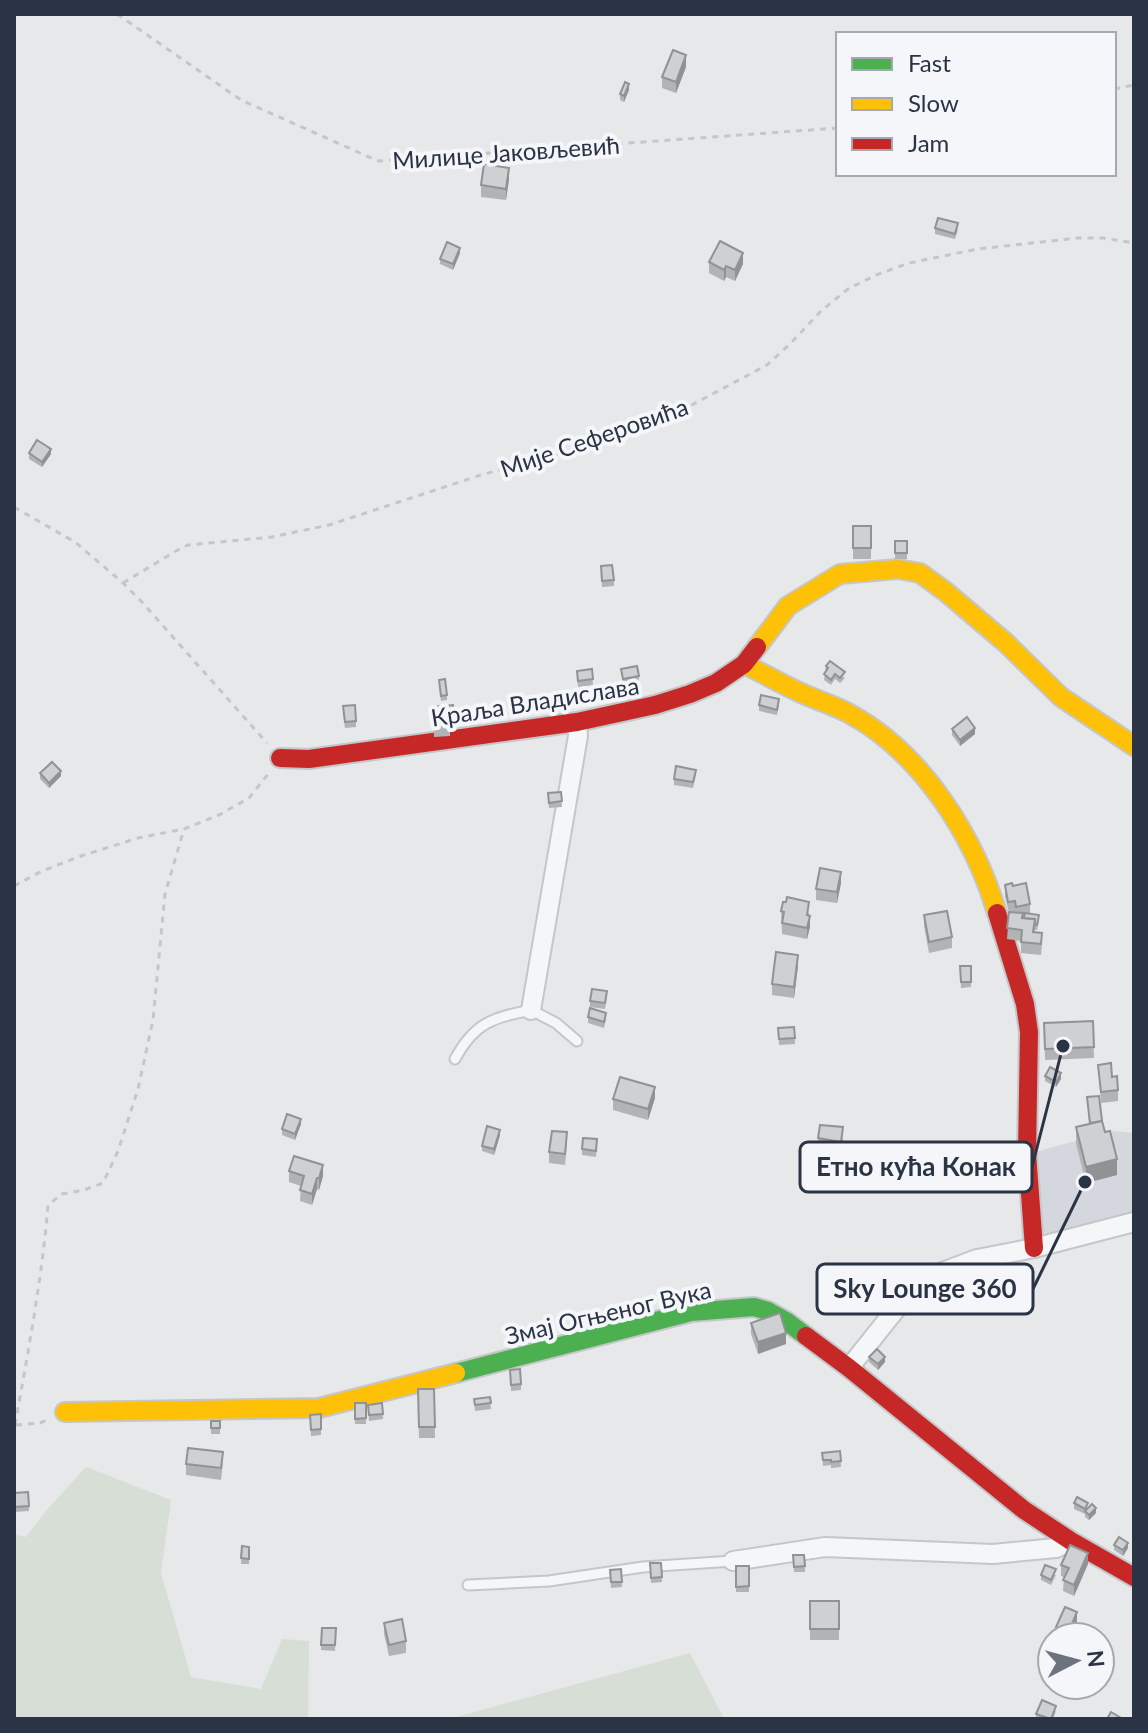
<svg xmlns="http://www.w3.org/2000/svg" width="1148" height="1733" font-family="Lato,sans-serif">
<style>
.built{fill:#d4d7dd}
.green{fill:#d6ded6}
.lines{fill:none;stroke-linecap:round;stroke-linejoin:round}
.lane-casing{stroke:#c4c6c8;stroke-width:13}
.street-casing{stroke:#c4c6c8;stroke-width:22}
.fast-casing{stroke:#c4c6c8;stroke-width:22}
.slow-casing{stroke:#c4c6c8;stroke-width:22}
.jam-casing{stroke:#c4c6c8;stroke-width:22}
.path{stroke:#c5c6ca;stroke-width:3;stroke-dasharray:6 6;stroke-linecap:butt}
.lane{stroke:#f5f6f7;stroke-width:9}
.street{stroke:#f5f6f7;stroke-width:18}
.fast{stroke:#4caf50;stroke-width:18}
.slow{stroke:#ffc107;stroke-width:18}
.jam{stroke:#c62828;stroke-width:18}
.wall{fill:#b1b3b5}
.shaded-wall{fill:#909294}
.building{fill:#ced0d3;stroke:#909294;stroke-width:2}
.labels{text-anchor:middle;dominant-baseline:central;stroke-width:8;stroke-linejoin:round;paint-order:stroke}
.street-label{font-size:24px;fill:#2b3445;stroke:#f4f6f9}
.leader{fill:none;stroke:#2b3445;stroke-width:3}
.callout-dot{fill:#2b3445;stroke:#f4f6f9;stroke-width:3}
.callout{fill:#f4f6f9;stroke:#2b3445;stroke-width:3}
.callout-label{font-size:26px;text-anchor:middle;font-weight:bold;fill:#2b3445}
</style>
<rect width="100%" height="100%" fill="#e6e8ea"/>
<polygon class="built" points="1113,1131 1134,1133 1134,1212 1049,1235 1039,1229 1035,1152"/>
<g class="green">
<polygon points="86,1467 171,1500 161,1573 191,1677 261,1689 282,1639 309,1641 308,1719 14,1719 14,1534 26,1537 45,1512"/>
<polygon points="690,1653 724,1719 449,1719"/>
</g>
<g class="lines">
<g class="lane-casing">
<g id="lane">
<path d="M455,1059C475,1022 493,1018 531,1010L556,1023L577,1041"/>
<polyline points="468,1585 549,1581 643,1567 733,1561"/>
</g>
</g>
<g class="street-casing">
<g id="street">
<polyline points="531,1010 578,736 577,722"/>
<polyline points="849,1368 908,1294 924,1279 977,1259 1034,1248 1134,1222"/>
<polyline points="733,1561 825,1547 993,1554 1056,1548 1071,1541"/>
</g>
</g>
<g class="fast-casing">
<polyline id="fast" points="456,1373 691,1312 754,1307 768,1311 786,1321 806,1336"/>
</g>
<g class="slow-casing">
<g id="slow">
<polyline points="757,647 788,606 840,574 898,569 920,573 946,592 1006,643 1061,697 1134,746"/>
<path d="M744,664C762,673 780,683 799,692C816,700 834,705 850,714C922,753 974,836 997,913"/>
<polyline points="65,1412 319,1408 456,1373"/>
</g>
</g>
<g class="jam-casing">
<g id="jam">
<polyline points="280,758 309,759 577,722 655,705 690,694 716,683 744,664 757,647"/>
<polyline points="997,913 1025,1004 1029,1032 1027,1153 1034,1248"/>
<polyline points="806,1336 849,1368 1024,1510 1071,1541 1134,1577"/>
</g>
</g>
<g class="path">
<polyline points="117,14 241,100 378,161 838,128"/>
<polyline points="1114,89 1134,85"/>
<polyline points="14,507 75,542 123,583 141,601 267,743"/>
<polyline points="123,583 176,551 188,545 272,537 329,525 481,475 558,454 671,416 767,365 790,344 821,311 848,289 876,275 909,263 978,249 1078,238 1103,238 1134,243"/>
<polyline points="14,886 42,871 81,856 138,838 184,829 219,815 249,798 269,773"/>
<path d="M15,1425C28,1352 42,1279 48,1205L62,1194L84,1190L103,1183L118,1151L138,1089L153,1020L165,894L184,829"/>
<polyline points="16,1425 40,1423 47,1420"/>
</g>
<use href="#lane" class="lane"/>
<use href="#street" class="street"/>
<use href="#fast" class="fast"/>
<use href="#slow" class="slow"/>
<use href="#jam" class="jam"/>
</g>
<g class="wall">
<polygon points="686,67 676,93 662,88 662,77"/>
<polygon points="629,90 624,102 620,100 620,94"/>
<polygon points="509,179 506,200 481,197 481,185"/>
<polygon points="935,228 958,229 955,239 935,234"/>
<polygon points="460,253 453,270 440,264 440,259"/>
<polygon points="709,262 743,264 735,281 726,277 724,281 709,273"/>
<polygon points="29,453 51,454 42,467 29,459"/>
<rect x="853" y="526" width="18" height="33"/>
<rect x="895" y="541" width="12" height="18"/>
<polygon points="601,566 614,580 614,586 602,587"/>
<polygon points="826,666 845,678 840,683 835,679 831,685 824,680"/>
<polygon points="592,669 593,685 578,687 577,671"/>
<polygon points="621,669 639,676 639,682 623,684"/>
<polygon points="439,686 447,695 447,700 441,701"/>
<polygon points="759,705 779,705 777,715 759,711"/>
<polygon points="433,707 454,717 454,728 450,729 450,736 434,737"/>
<polygon points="343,712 356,721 356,727 345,728"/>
<polygon points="952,729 975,734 960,746 952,735"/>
<polygon points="40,773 61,776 49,788 40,779"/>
<polygon points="696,775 693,788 674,785 674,779"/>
<polygon points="561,792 562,807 549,808 548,793"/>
<polygon points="841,883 837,903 816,900 816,889"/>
<polygon points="1005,885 1013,886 1030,904 1030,914 1039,920 1037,930 1035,930 1035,933 1042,944 1041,955 1021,953 1021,941 1007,939 1009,913 1005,896"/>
<polygon points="781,911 809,913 810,927 807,939 782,934"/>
<polygon points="924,915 952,937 952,948 929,953 924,926"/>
<polygon points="798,966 794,998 772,995 772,984"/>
<polygon points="960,966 971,966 971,987 961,988"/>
<polygon points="607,997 605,1009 590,1007 590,1001"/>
<polygon points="588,1017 606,1019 604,1028 588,1023"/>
<polygon points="1093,1021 1094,1058 1045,1060 1044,1023"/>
<polygon points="794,1027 795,1044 779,1045 778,1028"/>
<polygon points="1098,1065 1112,1077 1118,1090 1118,1101 1101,1103"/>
<polygon points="1045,1076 1061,1079 1056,1087 1045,1081"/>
<polygon points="1087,1097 1102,1121 1117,1175 1086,1183 1076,1144 1076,1127 1089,1124"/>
<polygon points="655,1098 648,1120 613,1110 613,1099"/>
<polygon points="301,1124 295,1140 282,1135 282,1129"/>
<polygon points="500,1135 494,1155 482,1151 482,1146"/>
<polygon points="818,1138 843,1138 841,1153 818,1149"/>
<polygon points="567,1144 565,1165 549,1163 549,1152"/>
<polygon points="597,1145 596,1157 582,1155 582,1149"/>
<polygon points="289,1171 323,1176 319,1190 317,1189 312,1205 300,1201 301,1186 289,1182"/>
<polygon points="979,1282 997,1282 988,1295 979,1288"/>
<polygon points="751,1323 786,1344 758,1354 751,1334"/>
<polygon points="869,1357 885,1362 878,1370 869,1362"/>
<polygon points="510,1370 521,1384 521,1390 511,1391"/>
<polygon points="418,1389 434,1389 435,1438 419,1438"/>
<polygon points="490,1397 491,1409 475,1411 474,1399"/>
<rect x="355" y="1403" width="11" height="21"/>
<polygon points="382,1403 383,1419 369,1421 368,1405"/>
<polygon points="321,1414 321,1435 311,1436 310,1415"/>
<rect x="211" y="1421" width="9" height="13"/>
<polygon points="840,1451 841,1467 831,1468 831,1465 823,1466 822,1453"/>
<polygon points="223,1463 221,1480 186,1475 186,1464"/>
<polygon points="14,1493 29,1506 29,1511 14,1512"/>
<polygon points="1074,1503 1088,1508 1096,1513 1089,1520 1085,1517 1085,1514 1074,1509"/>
<polygon points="1114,1545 1128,1548 1123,1556 1114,1550"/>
<polygon points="242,1546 249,1547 249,1564 241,1564"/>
<polygon points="793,1555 805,1566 805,1572 794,1572"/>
<polygon points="650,1563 661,1563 662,1582 651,1583"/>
<polygon points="1088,1564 1074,1596 1063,1591 1064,1577 1061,1576 1061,1565"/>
<rect x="736" y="1566" width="13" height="26"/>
<polygon points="621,1569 622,1587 611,1588 610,1570"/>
<polygon points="1041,1575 1056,1575 1051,1585 1041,1580"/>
<rect x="810" y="1601" width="29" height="39"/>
<polygon points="384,1623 406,1641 406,1653 389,1656 384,1634"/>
<polygon points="1077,1623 1071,1637 1056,1637 1056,1627"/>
<polygon points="322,1628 336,1628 335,1651 321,1650"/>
<polygon points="1056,1711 1053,1719 1036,1719 1036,1714"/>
</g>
<g class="shaded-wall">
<polygon points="686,55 686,67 676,93 676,82"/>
<polygon points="629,84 629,90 624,102 624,96"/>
<polygon points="509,168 509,179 506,200 506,189"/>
<polygon points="460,248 460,253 453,270 453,264"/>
<polygon points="743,253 743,264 735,281 735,270"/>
<polygon points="726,266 726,277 724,281 724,270"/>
<polygon points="51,449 51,454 42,467 42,462"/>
<polygon points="975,728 975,734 960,746 960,740"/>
<polygon points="61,771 61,776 49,788 49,783"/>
<polygon points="841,872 841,883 837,903 837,892"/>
<polygon points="810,916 810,927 807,939 807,928"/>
<polygon points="798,955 798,966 794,998 794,987"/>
<polygon points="1061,1073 1061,1079 1056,1087 1056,1082"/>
<polygon points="655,1087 655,1098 648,1120 648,1109"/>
<polygon points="301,1119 301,1124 295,1140 295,1134"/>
<polygon points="500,1130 500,1135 494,1155 494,1149"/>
<polygon points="1117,1159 1117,1175 1086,1183 1086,1167"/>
<polygon points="323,1165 323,1176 319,1190 319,1178"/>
<polygon points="317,1178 317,1189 312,1205 312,1194"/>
<polygon points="997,1276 997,1282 988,1295 988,1289"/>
<polygon points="786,1333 786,1344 758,1354 758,1342"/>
<polygon points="885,1357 885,1362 878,1370 878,1364"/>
<polygon points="1096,1508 1096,1513 1089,1520 1089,1515"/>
<polygon points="1128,1543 1128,1548 1123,1556 1123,1550"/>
<polygon points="1088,1553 1088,1564 1074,1596 1074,1585"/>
<polygon points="1077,1612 1077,1623 1071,1637 1068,1637 1068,1633"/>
</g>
<g class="building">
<polygon points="673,50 686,55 676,82 662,77"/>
<polygon points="625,82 629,84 624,96 620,94"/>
<polygon points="484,164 509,168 506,189 481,185"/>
<polygon points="938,218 958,223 955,234 935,228"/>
<polygon points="720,241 743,253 735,270 726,266 724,270 709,262"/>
<polygon points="447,242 460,248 453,264 440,259"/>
<polygon points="37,440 51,449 42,462 29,453"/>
<rect x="853" y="526" width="18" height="22"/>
<rect x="895" y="541" width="12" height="12"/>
<polygon points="612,565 614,580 602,581 601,566"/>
<polygon points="830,661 845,672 840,678 835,674 831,680 824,674 828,668 826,666"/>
<polygon points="637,666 639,676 623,679 621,669"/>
<polygon points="592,669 593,679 578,681 577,671"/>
<polygon points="445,679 447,695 441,696 439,680"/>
<polygon points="761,695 779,699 777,710 759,705"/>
<polygon points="355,705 356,721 345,722 343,706"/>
<polygon points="453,705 454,717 449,718 450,725 434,726 433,707"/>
<polygon points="967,717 975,728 960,740 952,729"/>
<polygon points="52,762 61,771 49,783 40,773"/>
<polygon points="676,766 696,770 693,782 674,779"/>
<polygon points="561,792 562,801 549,803 548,793"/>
<polygon points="820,868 841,872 837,892 816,889"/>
<polygon points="1012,883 1013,886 1026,883 1030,904 1016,907 1015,901 1008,902 1005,885"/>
<polygon points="787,897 809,902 807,915 810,916 807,928 782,923 784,912 781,911 783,902 786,902"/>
<polygon points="947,911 952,937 929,942 924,915"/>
<polygon points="1009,912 1023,913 1022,918 1035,919 1033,932 1042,933 1041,944 1021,942 1022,930 1007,928"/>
<polygon points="1025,913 1039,915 1037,925 1035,924 1035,919 1024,918"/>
<polygon points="776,952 798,955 794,987 772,984"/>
<polygon points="960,966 971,966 971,982 961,982"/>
<polygon points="592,989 607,991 605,1003 590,1001"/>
<polygon points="590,1008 606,1013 604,1022 588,1017"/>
<polygon points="1093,1021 1094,1047 1045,1049 1044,1023"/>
<polygon points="794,1027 795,1038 779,1039 778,1028"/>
<polygon points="1111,1063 1112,1077 1117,1076 1118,1090 1101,1092 1098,1065"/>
<polygon points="1050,1067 1061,1073 1056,1082 1045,1076"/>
<polygon points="620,1077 655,1087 648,1109 613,1099"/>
<polygon points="1099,1096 1102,1121 1090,1123 1087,1097"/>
<polygon points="287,1114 301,1119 295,1134 282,1129"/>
<polygon points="1102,1121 1105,1132 1110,1131 1117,1159 1086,1167 1076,1127"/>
<polygon points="820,1125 843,1127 841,1142 818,1138"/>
<polygon points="487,1126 500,1130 494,1149 482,1146"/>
<polygon points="552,1131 567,1132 565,1154 549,1152"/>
<polygon points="583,1138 597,1139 596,1151 582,1149"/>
<polygon points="294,1156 323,1165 319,1178 317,1178 312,1194 300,1190 304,1176 289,1171"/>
<polygon points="780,1313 786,1333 758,1342 751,1323"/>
<polygon points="877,1349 885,1357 878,1364 869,1357"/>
<polygon points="520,1369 521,1384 511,1385 510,1370"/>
<polygon points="418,1389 434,1389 435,1427 419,1427"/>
<polygon points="490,1397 491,1403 475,1405 474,1399"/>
<polygon points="355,1403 366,1403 366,1418 355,1419"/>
<polygon points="382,1403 383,1414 369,1415 368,1405"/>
<polygon points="321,1414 321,1429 311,1430 310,1415"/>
<rect x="211" y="1421" width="9" height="7"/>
<polygon points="188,1448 223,1452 221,1468 186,1464"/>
<polygon points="840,1451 841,1461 831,1462 831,1460 823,1460 822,1453"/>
<polygon points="28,1492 29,1506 14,1507 14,1493"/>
<polygon points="1077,1497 1088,1503 1085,1509 1074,1503"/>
<polygon points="1092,1504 1096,1508 1089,1515 1085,1511"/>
<polygon points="1119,1537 1128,1543 1123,1550 1114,1545"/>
<polygon points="1070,1545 1088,1553 1074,1585 1063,1580 1069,1568 1061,1565"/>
<polygon points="242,1546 249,1547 249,1559 241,1558"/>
<polygon points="793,1555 804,1555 805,1566 794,1567"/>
<polygon points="650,1563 661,1563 662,1577 651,1578"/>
<polygon points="1045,1565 1056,1569 1051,1580 1041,1575"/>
<polygon points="736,1566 749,1566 749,1586 736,1587"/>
<polygon points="621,1569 622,1582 611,1582 610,1570"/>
<rect x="810" y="1601" width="29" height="28"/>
<polygon points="1065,1607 1077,1612 1068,1633 1056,1627"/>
<polygon points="402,1619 406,1641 389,1645 384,1623"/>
<polygon points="322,1628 336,1628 335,1645 321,1645"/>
<polygon points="1042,1700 1056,1706 1051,1719 1036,1714"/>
<polygon points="1111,1712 1121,1718 1120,1719 1107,1719"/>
</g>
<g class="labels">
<g class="street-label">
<text transform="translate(506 152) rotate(-4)">Милице Јаковљевић</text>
<text transform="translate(594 437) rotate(-19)">Мије Сеферовића</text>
<text transform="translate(535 701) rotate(-9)">Краља Владислава</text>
<text transform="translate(608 1312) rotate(-13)">Змај Огњеног Вука</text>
</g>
</g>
<path class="leader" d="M1063 1046L1032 1167M1085 1182L1033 1289"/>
<g class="callout-dot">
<circle cx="1063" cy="1046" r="8"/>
<circle cx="1085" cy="1182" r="8"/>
</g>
<g class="callout">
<rect x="800" y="1142" width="232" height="50" rx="8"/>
<rect x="817" y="1264" width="216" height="50" rx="8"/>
</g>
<g class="callout-label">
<text x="916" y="1176">Етно кућа Конак</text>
<text x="925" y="1298">Sky Lounge 360</text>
</g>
<rect width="1148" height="1733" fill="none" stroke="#2b3445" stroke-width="32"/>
<rect x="836" y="32" width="280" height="144" fill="#f4f6f9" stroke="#a4a8b1" stroke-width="2"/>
<rect x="852" y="58" width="40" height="12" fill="#4caf50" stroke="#a4a8b1" stroke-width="2"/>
<text x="908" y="72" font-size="24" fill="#2b3445">Fast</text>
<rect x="852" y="98" width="40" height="12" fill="#ffc107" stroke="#a4a8b1" stroke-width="2"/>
<text x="908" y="112" font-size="24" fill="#2b3445">Slow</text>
<rect x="852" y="138" width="40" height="12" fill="#c62828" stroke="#a4a8b1" stroke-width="2"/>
<text x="908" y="152" font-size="24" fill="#2b3445">Jam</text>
<g transform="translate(1076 1661) rotate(84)"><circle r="38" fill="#f4f6f9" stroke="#a4a8b1" stroke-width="2"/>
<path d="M0-6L14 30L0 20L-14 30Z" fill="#6c737f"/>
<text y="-12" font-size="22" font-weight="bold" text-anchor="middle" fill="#2b3445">N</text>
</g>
</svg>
